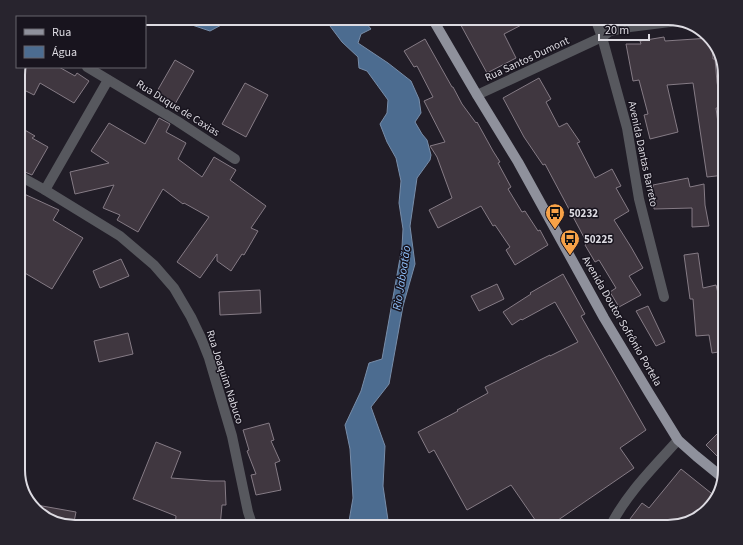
<svg xmlns="http://www.w3.org/2000/svg" width="743" height="545" font-family="'Source Sans 3',sans-serif">
<style>
.water{fill:#4c6c90;stroke:#788da9}
.building{fill:#403740;stroke:#857b85}
.lines{fill:none;stroke-linecap:round;stroke-linejoin:round}
.minor{stroke:#57585e;stroke-width:10}
.tertiary{stroke:#57585e;stroke-width:10}
.primary{stroke:#8f919c;stroke-width:10}
.labels{text-anchor:middle;dominant-baseline:central;stroke-width:3;stroke-linejoin:round;paint-order:stroke}
.street-label{font-size:11px;fill:#dddbe2;stroke:#18141e}
.poi-label{font-size:11px;font-weight:bold;fill:#dddbe2;stroke:#18141e;text-anchor:start}
.water-label{font-size:12px;font-style:italic;fill:#90c2fc;stroke:#18141e}
.rim{fill:none;stroke:#dddbe2;stroke-width:2}
</style>
<rect width="100%" height="100%" fill="#211d27"/>
<g class="water">
<polygon points="184,18 227,18 227,22 210,31 192,25"/>
<polygon points="324,18 362,18 371,29 361,34 358,43 388,63 411,81 419,99 421,113 415,122 422,134 427,140 431,155 430,160 417,178 410,226 415,264 403,306 389,384 371,407 385,446 383,486 389,527 348,527 353,498 350,449 345,425 361,391 369,363 382,359 402,247 403,229 399,203 401,181 396,158 387,142 380,124 387,113 388,100 367,71 359,68 358,57 342,42"/>
</g>
<g class="building">
<polygon points="457,18 535,18 504,34 516,58 487,73"/>
<polygon points="664,37 665,41 710,38 712,41 713,59 715,59 717,82 721,108 716,108 725,175 707,177 693,83 667,85 678,132 650,139 644,115 648,114 639,80 633,81 626,44 641,44 640,41"/>
<polygon points="425,39 452,87 453,87 462,104 476,123 477,122 493,151 500,162 498,163 511,187 508,189 522,212 525,211 538,231 540,230 548,245 515,265 506,250 510,247 495,225 493,226 481,206 438,228 429,210 452,198 437,157 430,146 445,142 424,101 433,97 417,66 414,67 404,51"/>
<polygon points="175,60 194,71 175,104 156,93"/>
<polygon points="20,67 59,67 75,76 77,73 89,81 74,103 40,83 34,95 18,87 18,71"/>
<polygon points="539,78 551,99 546,102 559,127 567,123 580,142 577,143 595,178 612,169 621,186 616,188 629,211 614,220 631,247 643,268 629,276 641,295 619,307 610,292 616,288 599,260 595,262 585,245 587,243 545,164 543,165 524,137 503,98"/>
<polygon points="245,83 268,95 246,137 222,124"/>
<polygon points="159,118 170,124 166,132 186,143 178,159 202,177 214,157 236,170 230,180 266,206 251,228 258,231 244,255 242,254 231,271 217,261 217,254 200,278 177,262 209,217 184,203 183,204 163,189 138,232 117,220 120,215 103,208 114,185 75,194 70,172 109,163 91,151 109,123 145,144"/>
<polygon points="18,126 35,136 32,138 48,147 32,175 18,169"/>
<polygon points="688,178 690,187 704,184 705,205 709,226 692,227 692,208 654,209 653,185"/>
<polygon points="18,183 25,187 22,193 59,210 53,220 83,238 52,289 18,269"/>
<polygon points="698,253 703,288 716,285 720,301 725,301 725,351 712,353 709,335 696,336 693,299 690,299 684,255"/>
<polygon points="121,259 129,276 100,288 93,271"/>
<polygon points="563,274 585,314 581,316 646,430 620,448 634,468 548,527 540,527 511,485 467,510 434,450 429,453 418,432 458,411 457,410 488,393 485,387 550,355 550,356 578,342 555,302 522,320 521,319 512,325 503,312 531,294 530,293"/>
<polygon points="497,284 504,299 479,311 471,296"/>
<polygon points="260,290 261,313 220,315 219,292"/>
<polygon points="648,306 665,342 656,346 636,311"/>
<polygon points="128,333 133,354 99,362 94,341"/>
<polygon points="269,423 274,440 271,441 280,461 275,463 281,490 256,495 251,475 256,474 247,451 249,450 243,430"/>
<polygon points="719,432 725,439 725,464 706,445"/>
<polygon points="156,442 181,452 171,478 211,481 225,481 226,505 222,505 220,527 175,527 176,516 133,499"/>
<polygon points="681,469 716,497 713,505 694,521 668,527 624,527 642,503 649,508"/>
<polygon points="31,504 76,512 73,527 40,515"/>
</g>
<g class="lines">
<g class="minor">
<polyline points="595,18 602,37 627,128 639,199 664,297"/>
<polyline points="87,67 177,121 235,159"/>
<polyline points="477,95 602,37 610,31 630,27 678,21"/>
<polyline points="18,175 45,190 120,236 154,265 174,288 191,317 201,338 209,358 232,436 248,512 253,527"/>
<polyline points="45,190 108,80"/>
</g>
<path class="tertiary" d="M610,527C626,494 654,467 678,440"/>
<polyline class="primary" points="432,18 477,95 518,162 604,318 649,393 678,440 696,456 723,478"/>
</g>
<defs>
<g id="bus-pin" transform="scale(1)"><path d="M0 17L-7.5 6A9.5 9.5 0 1 1 7.5 6Z" fill="#f7a248" stroke="#18141e"/><path d="M-5-6H5V4H4V6H2V4H-2V6H-4V4H-5ZM-3.5-4V0h7V-4ZM-3.5 1.2v1.5H-2V1.2ZM2 1.2v1.5H3.5V1.2Z" fill="#111"/></g>
</defs>
<g fill-rule="evenodd">
<use href="#bus-pin" x="555" y="213"/>
<use href="#bus-pin" x="570" y="239"/>
</g>
<g class="labels">
<g class="street-label">
<text transform="translate(527 59) rotate(-25)">Rua Santos Dumont</text>
<text transform="translate(178 108) rotate(32)">Rua Duque de Caxias</text>
<text transform="translate(643 154) rotate(78)">Avenida Dantas Barreto</text>
<text transform="translate(622 321) rotate(60)">Avenida Doutor Sofrônio Portela</text>
<text transform="translate(225 377) rotate(72)">Rua Joaquim Nabuco</text>
</g>
<g class="poi-label">
<text x="569" y="213">50232</text>
<text x="584" y="239">50225</text>
</g>
<g class="water-label">
<text transform="translate(402 278) rotate(-81)">Rio Jaboatão</text>
</g>
</g>
<path d="M0 0H743V545H0ZM75 25H668A50 50 0 0 1 718 75V470A50 50 0 0 1 668 520H75A50 50 0 0 1 25 470V75A50 50 0 0 1 75 25Z" fill="#28242e" fill-rule="evenodd"/>
<path class="rim" d="M75 25H668A50 50 0 0 1 718 75V470A50 50 0 0 1 668 520H75A50 50 0 0 1 25 470V75A50 50 0 0 1 75 25Z"/>
<rect x="16" y="16" width="130" height="52" fill="#18141e" stroke="#67646c"/>
<rect x="24" y="29" width="20" height="6" fill="#8f919c" stroke="#67646c"/>
<text x="52" y="36" font-size="12" fill="#dddbe2">Rua</text>
<rect x="24" y="46" width="20" height="12" fill="#4c6c90" stroke="#67646c"/>
<text x="52" y="56" font-size="12" fill="#dddbe2">Água</text>
<path d="M599 34v6h50v-6" fill="none" stroke="#dddbe2" stroke-width="2"/>
<text x="605" y="34" font-size="12" fill="#dddbe2" stroke="#18141e" stroke-width="3" paint-order="stroke">20 m</text>
</svg>
